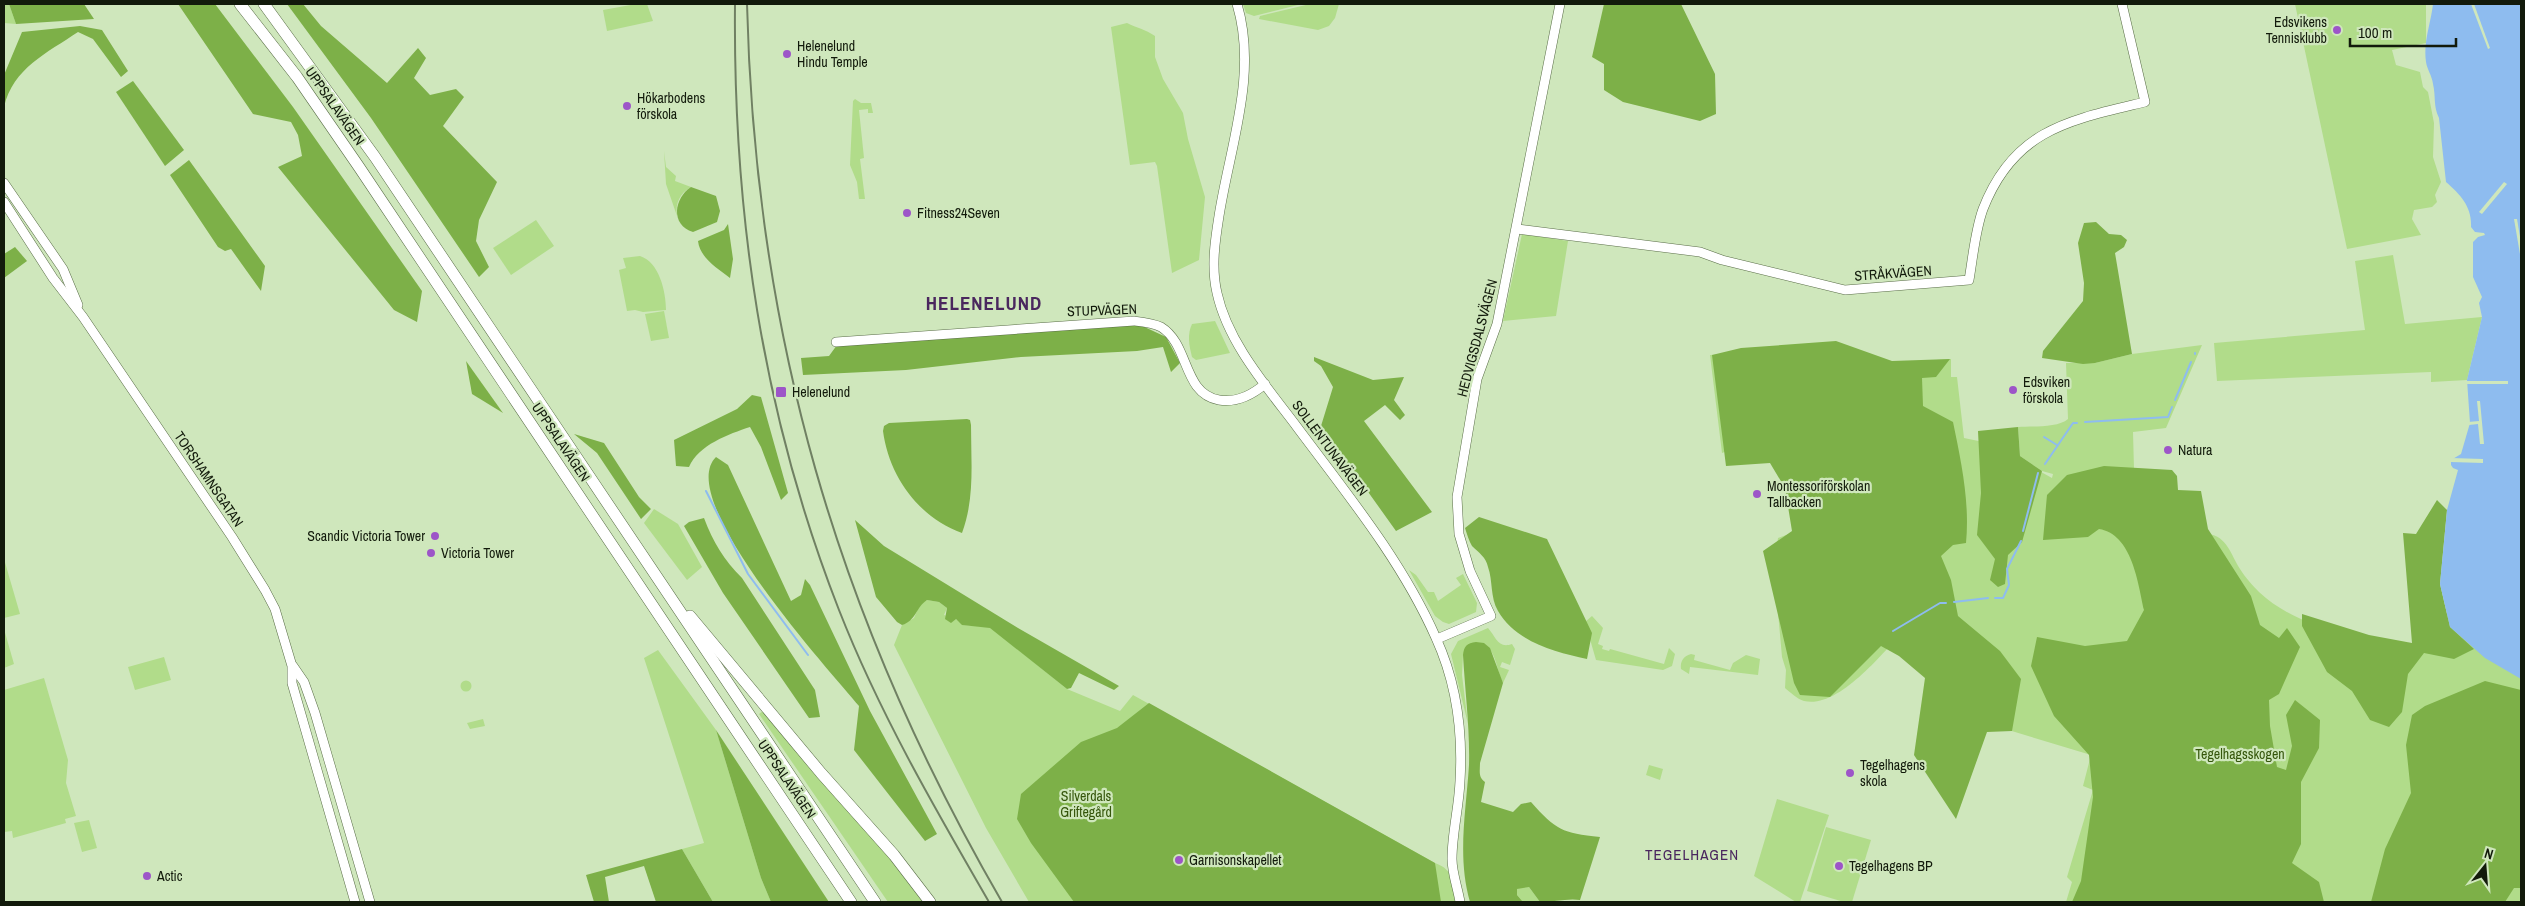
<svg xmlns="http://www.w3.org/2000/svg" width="2525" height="906" font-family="'Archivo Narrow',sans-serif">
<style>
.green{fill:#b1dc8a}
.forest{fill:#7db048}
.water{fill:#8ebcef}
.pier{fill:#cfe7bc}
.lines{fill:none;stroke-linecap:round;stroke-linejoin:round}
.stream{stroke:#8ebcef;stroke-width:2}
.secondary-casing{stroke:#5a6e48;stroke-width:10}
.highway-casing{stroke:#5a6e48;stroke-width:12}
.secondary{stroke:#fff;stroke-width:9}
.highway{stroke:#fff;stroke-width:11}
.rail{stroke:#708063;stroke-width:2}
.poi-dot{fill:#9d55c8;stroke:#cfe7bc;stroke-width:2}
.labels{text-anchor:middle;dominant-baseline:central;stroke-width:4.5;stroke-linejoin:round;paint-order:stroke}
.poi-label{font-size:14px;fill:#121a0b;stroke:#cfe7bc;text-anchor:start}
.street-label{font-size:14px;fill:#121a0b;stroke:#cfe7bc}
.park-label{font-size:14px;fill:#35560b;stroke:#cfe7bc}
.neighbourhood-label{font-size:15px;letter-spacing:1px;fill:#4a275e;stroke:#cfe7bc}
.district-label{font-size:19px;font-weight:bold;letter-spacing:1px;fill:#4a275e;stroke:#cfe7bc}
</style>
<rect width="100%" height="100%" fill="#cfe7bc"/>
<g class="green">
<polygon points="4,4 9,4 16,24 4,23"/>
<polygon points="636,4 647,4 653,21 607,31 603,10"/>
<polygon points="1243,4 1302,4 1254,16 1246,13"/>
<polygon points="1310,4 1339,4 1335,18 1329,26 1318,30 1259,19 1260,16"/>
<polygon points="2295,4 2426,4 2426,43 2392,50 2396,65 2420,72 2423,87 2428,92 2434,123 2433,157 2441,182 2435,195 2437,202 2432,207 2414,210 2412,219 2421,235 2347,249"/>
<path d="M1127,23C1137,28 1145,29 1155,36V57L1163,79L1183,113L1188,139L1205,197L1199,260L1172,273L1157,166L1155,162L1130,165L1111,27Z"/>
<polygon points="855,99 861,103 871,103 873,113 868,113 868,109 859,110 864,158 860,159 865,199 859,199 857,182 850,165 853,101"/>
<path d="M664,151L666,167L676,176L675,181L691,187C680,193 675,203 677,216L666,184Z"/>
<polygon points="536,220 554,246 511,275 493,248"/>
<polygon points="1522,234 1568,241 1556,316 1503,321"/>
<polygon points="2393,255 2405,324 2482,317 2467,380 2431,382 2431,372 2217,381 2214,343 2365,330 2355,261"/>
<path d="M640,256C659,262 666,291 666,310L643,312L635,310L627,311L619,270L626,268L623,258Z"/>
<polygon points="664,311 669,338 651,341 645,314"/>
<path d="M1215,321L1230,353L1196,360L1192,357C1189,345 1187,335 1192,324Z"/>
<path d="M2202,345L2166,428L2133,432L2134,469L2112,468L2208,534C2227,536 2231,555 2240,569C2245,577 2253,586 2259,592C2299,630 2368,639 2420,653L2416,618L2487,608L2521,628V902H2066L2072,882L2067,877L2093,790L2083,786L2091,755L1982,722L1904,631C1882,653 1839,709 1804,701C1797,699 1790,692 1785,688L1786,670L1782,657L1774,567L1778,538L1797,531L1805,474L1766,436L1722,453L1710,355L1846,347L1849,366L1951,359V377H1957L1964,438L1988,443L2052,478L2053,474L2042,471L2020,456L2018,427C2032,426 2058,428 2068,419L2066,363H2095L2132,354Z"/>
<polygon points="654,509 678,524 702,567 687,580 644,523"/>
<polygon points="4,559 20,614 4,618"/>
<polygon points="1409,570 1416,575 1428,592 1434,592 1438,601 1461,585 1456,578 1463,574 1477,603 1476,612 1449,624 1443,622 1435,616"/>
<path d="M927,600L939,602L947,608L944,615L956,619L963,625L990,627L1067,689L1120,711L1133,695L1435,863C1455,870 1452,883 1455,902H1029L986,828L894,645L902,625L914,618L920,604Z"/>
<polygon points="1592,616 1603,628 1598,644 1603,646 1602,649 1609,651 1610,649 1664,664 1669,648 1675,654 1672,666 1663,670 1596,660 1585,622"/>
<path d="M1488,628C1496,637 1498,649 1512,644L1515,649L1510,665L1502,662L1500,667L1509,670L1503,683C1496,669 1497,652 1483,643L1463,655L1462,675L1468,724L1451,654L1458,641Z"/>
<polygon points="4,629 14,664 4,668"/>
<polygon points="658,650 716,730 761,878 771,902 713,902 682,849 704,843 644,658"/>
<path d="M1691,654L1695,655L1694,660L1730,670L1733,663L1746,655L1760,659L1758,675L1690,667L1689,674L1681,669C1680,662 1683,656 1691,654Z"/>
<polygon points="164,657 171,680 135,690 128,667"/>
<polygon points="44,678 68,760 66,783 76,816 65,819 66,823 13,838 12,831 4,832 4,690"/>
<circle cx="466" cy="686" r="5.5"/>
<polygon points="763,711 887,855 923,902 888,902 759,714"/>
<polygon points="483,719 485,726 470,729 467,723"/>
<polygon points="1649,765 1663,769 1660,780 1646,775"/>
<polygon points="1777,799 1829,815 1800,902 1796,902 1754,876"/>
<polygon points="89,820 97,848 82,852 74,823"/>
<polygon points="1826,827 1871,840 1852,902 1844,902 1807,891"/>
<polygon points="1523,886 1529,887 1540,902 1523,902 1517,895 1517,889"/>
</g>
<g class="forest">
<polygon points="9,4 84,4 94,19 16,24"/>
<polygon points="178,4 215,4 293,107 422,291 417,322 394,310 278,167 302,156 298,135 291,122 253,114"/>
<polygon points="287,4 303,4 321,26 387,83 418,48 426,58 414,78 430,95 456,89 464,97 443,126 497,182 479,220 476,241 489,267 479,277 371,118"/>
<polygon points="1604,4 1681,4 1715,74 1716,114 1700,121 1623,102 1604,90 1604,64 1592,57"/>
<path d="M80,26L102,30L128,71L121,77L93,39L78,32C47,53 13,68 4,107V75L22,32Z"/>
<polygon points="133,81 184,150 165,166 116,92"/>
<polygon points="189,160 265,266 261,291 231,249 225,251 218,247 170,175"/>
<path d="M691,187L716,196L720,211L717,222L693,232C670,225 674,198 691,187Z"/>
<polygon points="2096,222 2109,234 2121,235 2127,240 2124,247 2115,253 2132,354 2095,363 2083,364 2042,358 2043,351 2083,301 2084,283 2078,243 2084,223"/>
<path d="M728,224L733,259L730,278C717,268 700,258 698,241L724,230Z"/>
<polygon points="15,247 27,261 4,278 4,254"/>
<polygon points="1136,323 1166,337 1180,363 1171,372 1163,347 1137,351 1021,357 906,370 803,375 801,358 829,356 837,345"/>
<path d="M1836,341L1892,361L1950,359L1936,377L1922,378L1923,406L1953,422C1961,461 1970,502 1966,543L1953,545L1941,556L1951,580L1958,616L2000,651L2021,679L2012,731L1987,732L1956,819L1914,755L1925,678L1899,656L1881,646L1830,697L1800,695L1794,683L1763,551L1792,531L1785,488L1770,463L1726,466L1712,355L1741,348Z"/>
<polygon points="1314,357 1373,380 1404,377 1394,400 1405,415 1400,420 1385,405 1364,421 1432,512 1396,531 1321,426 1333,387 1321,366 1314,361"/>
<polygon points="466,361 503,413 472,394"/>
<path d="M752,395L761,397L788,493L781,500L761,447L750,427C729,434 698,445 689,467L676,466L674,440L737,409Z"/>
<path d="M967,419L970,420L971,425C971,462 975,498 962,533C918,517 889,476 883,431L884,426L889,423Z"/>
<polygon points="2018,427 2020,456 2042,471 2022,542 2008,555 2005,584 1998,587 1990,580 1995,559 1977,535 1981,493 1978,431"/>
<polygon points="574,434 604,443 639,497 651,509 641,519 597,453"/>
<path d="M716,457L728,465L791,601L801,595L805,579L810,585L870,711L937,834L925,841L854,750L859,706C830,671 673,499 716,457Z"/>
<path d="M2104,466L2172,470L2177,476L2178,490L2201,491L2208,529L2251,596L2260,625L2279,638L2287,628L2300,647L2279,694L2269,700L2270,726L2277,767L2286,770L2292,746L2286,715L2295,700L2320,720L2319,748L2301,782V844L2292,863L2319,882L2324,902H2072L2081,881L2093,797L2089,755L2054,716L2031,666L2037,637L2085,646L2127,641L2144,610C2138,583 2132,534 2099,529L2088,537L2043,540L2047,495L2067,475Z"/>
<polygon points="2437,500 2447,510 2440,584 2450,627 2474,649 2454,659 2424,653 2408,674 2402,712 2389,727 2370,720 2352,691 2327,672 2302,626 2302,614 2369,635 2412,643 2403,533 2416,534"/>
<path d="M1479,517L1547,539L1592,633L1587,659C1555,652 1516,642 1498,611C1490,597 1493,581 1488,567C1486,557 1479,553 1472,546C1469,541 1467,534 1465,528Z"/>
<path d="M704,518C713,542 724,560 742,578L815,690L820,717L809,718L723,593L684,526L689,522Z"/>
<path d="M855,520L884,546L1018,628L1119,686L1114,690L1079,673L1071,688L1067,689L990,628L962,625L956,619L951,623L945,619L947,608L939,602L927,600C916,607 916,621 902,625L897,622L876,597Z"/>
<path d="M1476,642L1484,643L1490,648L1503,683L1480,763C1480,771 1478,777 1485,782L1481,802L1513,812L1521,804L1531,802C1556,830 1562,833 1600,837L1580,900C1568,898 1554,902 1540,902L1529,887L1517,889V895L1523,902H1470C1457,857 1466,812 1469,765C1470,729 1465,691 1463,655C1464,646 1467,643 1476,642Z"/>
<polygon points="2485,681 2521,690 2521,888 2514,888 2505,902 2371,902 2385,849 2411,793 2406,745 2412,715 2425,706"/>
<polygon points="1149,703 1435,863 1441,902 1074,902 1031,843 1017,819 1021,794 1081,742 1117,728"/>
<polygon points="716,730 825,896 829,902 771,902 761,878"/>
<polygon points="682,849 713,902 656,902 644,866 605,877 609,902 594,902 586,875"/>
</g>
<path class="water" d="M2433,4H2521V679L2485,658L2450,627L2440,584L2447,510L2458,470L2453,468L2451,465V460L2461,454L2470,423L2467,380L2482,317L2479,303L2482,297L2473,277V242L2478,237L2485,235L2484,233L2475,232L2471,227C2472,207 2461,195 2446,182L2439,118C2433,106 2436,96 2433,84C2432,76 2427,69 2426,62C2423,42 2431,23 2433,4Z"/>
<g class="pier">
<polygon points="2471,4 2474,4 2490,48 2488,49"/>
<polygon points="2504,182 2507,184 2482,214 2479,212"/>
<polygon points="2514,219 2517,219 2521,243 2521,260"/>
<rect x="2466" y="381" width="42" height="3"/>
<polygon points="2477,401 2480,401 2484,444 2480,444 2478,424 2469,425 2468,422 2479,421"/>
<polygon points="2451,458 2483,459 2483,463 2451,462"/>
</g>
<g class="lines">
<g class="stream">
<polyline points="2195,354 2195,353"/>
<polyline points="2175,400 2191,362"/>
<polyline points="2085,422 2168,417 2172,407"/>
<polyline points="2044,437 2057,445"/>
<polyline points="2045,464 2073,423 2077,423"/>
<polyline points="706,491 748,574 808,655"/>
<polyline points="2023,531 2038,473"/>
<polyline points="1995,598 2003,598 2009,585 2007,569 2021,541"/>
<polyline points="1954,602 1988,598"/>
<polyline points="1893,631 1940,603 1946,603"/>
</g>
<g class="secondary-casing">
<g id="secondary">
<path d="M1237,4C1258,74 1230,146 1219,216C1215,241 1211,267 1217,293C1228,343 1267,387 1297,427C1347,494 1402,561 1436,638C1457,684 1463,731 1460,781C1459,807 1452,833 1452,859C1452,873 1458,889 1460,902"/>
<polyline points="4,183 63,269 78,305"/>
<polyline points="4,202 53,278 83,317 232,537 265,590 275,609 292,666 292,683 355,902"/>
<path d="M1517,229L1700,252L1722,260L1845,290L1969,280C1973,257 1975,231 1983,209C2014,129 2070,120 2145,102L2122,4"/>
<path d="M836,342L1134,321C1143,322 1153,323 1161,327C1190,345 1182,393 1219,400C1237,403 1252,395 1265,384"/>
<polyline points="1437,639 1491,616 1470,571 1459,534 1457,497 1477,379 1497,324 1560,4"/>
<polyline points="293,666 304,682 315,713 370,902"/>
</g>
</g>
<g class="highway-casing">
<g id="highway">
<polyline points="240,4 297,77 359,167 851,902"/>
<polyline points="264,4 375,157 875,902"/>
<polyline points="690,616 821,773 894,855 930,902"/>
</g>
</g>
<use href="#secondary" class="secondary"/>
<use href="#highway" class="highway"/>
<g class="rail">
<path d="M735,4C733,214 762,413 839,610C879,712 934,807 989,902"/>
<path d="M747,4C755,334 837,617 1002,902"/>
</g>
</g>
<g class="poi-dot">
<circle cx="2337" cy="30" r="5"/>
<circle cx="787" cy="54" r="5"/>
<circle cx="627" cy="106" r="5"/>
<circle cx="907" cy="213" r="5"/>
<circle cx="2013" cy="390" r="5"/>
<rect x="775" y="386" width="12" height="12" rx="2.5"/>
<circle cx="2168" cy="450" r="5"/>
<circle cx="1757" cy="494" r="5"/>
<circle cx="435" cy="536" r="5"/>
<circle cx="431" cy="553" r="5"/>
<circle cx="1850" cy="773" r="5"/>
<circle cx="1179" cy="860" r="5"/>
<circle cx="1839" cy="866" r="5"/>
<circle cx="147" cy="876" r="5"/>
</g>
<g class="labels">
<g class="poi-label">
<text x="2327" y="22" text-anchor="end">Edsvikens<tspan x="2327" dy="16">Tennisklubb</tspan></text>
<text x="797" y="46">Helenelund<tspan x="797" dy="16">Hindu Temple</tspan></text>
<text x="637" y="98">Hökarbodens<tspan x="637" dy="16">förskola</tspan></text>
<text x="917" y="213">Fitness24Seven</text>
<text x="2023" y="382">Edsviken<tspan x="2023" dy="16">förskola</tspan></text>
<text x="792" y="392">Helenelund</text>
<text x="2178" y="450">Natura</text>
<text x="1767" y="486">Montessoriförskolan<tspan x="1767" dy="16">Tallbacken</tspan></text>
<text x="425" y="536" text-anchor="end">Scandic Victoria Tower</text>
<text x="441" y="553">Victoria Tower</text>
<text x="1860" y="765">Tegelhagens<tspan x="1860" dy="16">skola</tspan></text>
<text x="1189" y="860">Garnisonskapellet</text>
<text x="1849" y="866">Tegelhagens BP</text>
<text x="157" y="876">Actic</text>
</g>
<g class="street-label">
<text transform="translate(335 106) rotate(55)">UPPSALAVÄGEN</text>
<text transform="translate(1893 273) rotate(-4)">STRÅKVÄGEN</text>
<text transform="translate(1102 310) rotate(-2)">STUPVÄGEN</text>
<text transform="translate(1477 338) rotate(-75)">HEDVIGSDALSVÄGEN</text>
<text transform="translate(561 442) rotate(56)">UPPSALAVÄGEN</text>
<text transform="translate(1330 448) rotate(53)">SOLLENTUNAVÄGEN</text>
<text transform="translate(209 479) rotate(56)">TORSHAMNSGATAN</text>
<text transform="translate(787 779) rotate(56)">UPPSALAVÄGEN</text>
</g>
<g class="park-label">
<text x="2240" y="754">Tegelhagsskogen</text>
<text x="1086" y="796">Silverdals<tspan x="1086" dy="16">Griftegård</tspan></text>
</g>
<g class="neighbourhood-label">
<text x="1692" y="854">TEGELHAGEN</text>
</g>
<g class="district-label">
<text x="984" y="303">HELENELUND</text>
</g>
</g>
<rect width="2525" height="906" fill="none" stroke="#121a0b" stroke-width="10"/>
<g transform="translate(2485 866) rotate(17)" stroke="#cfe7bc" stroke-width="4" paint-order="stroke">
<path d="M0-4L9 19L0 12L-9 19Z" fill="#121a0b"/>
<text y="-8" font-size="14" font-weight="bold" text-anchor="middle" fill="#121a0b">N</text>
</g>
<path d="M2350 38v8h106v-8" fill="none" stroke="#121a0b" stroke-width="2.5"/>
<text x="2358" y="38" font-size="15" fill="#121a0b" stroke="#cfe7bc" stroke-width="4" paint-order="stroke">100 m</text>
</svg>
